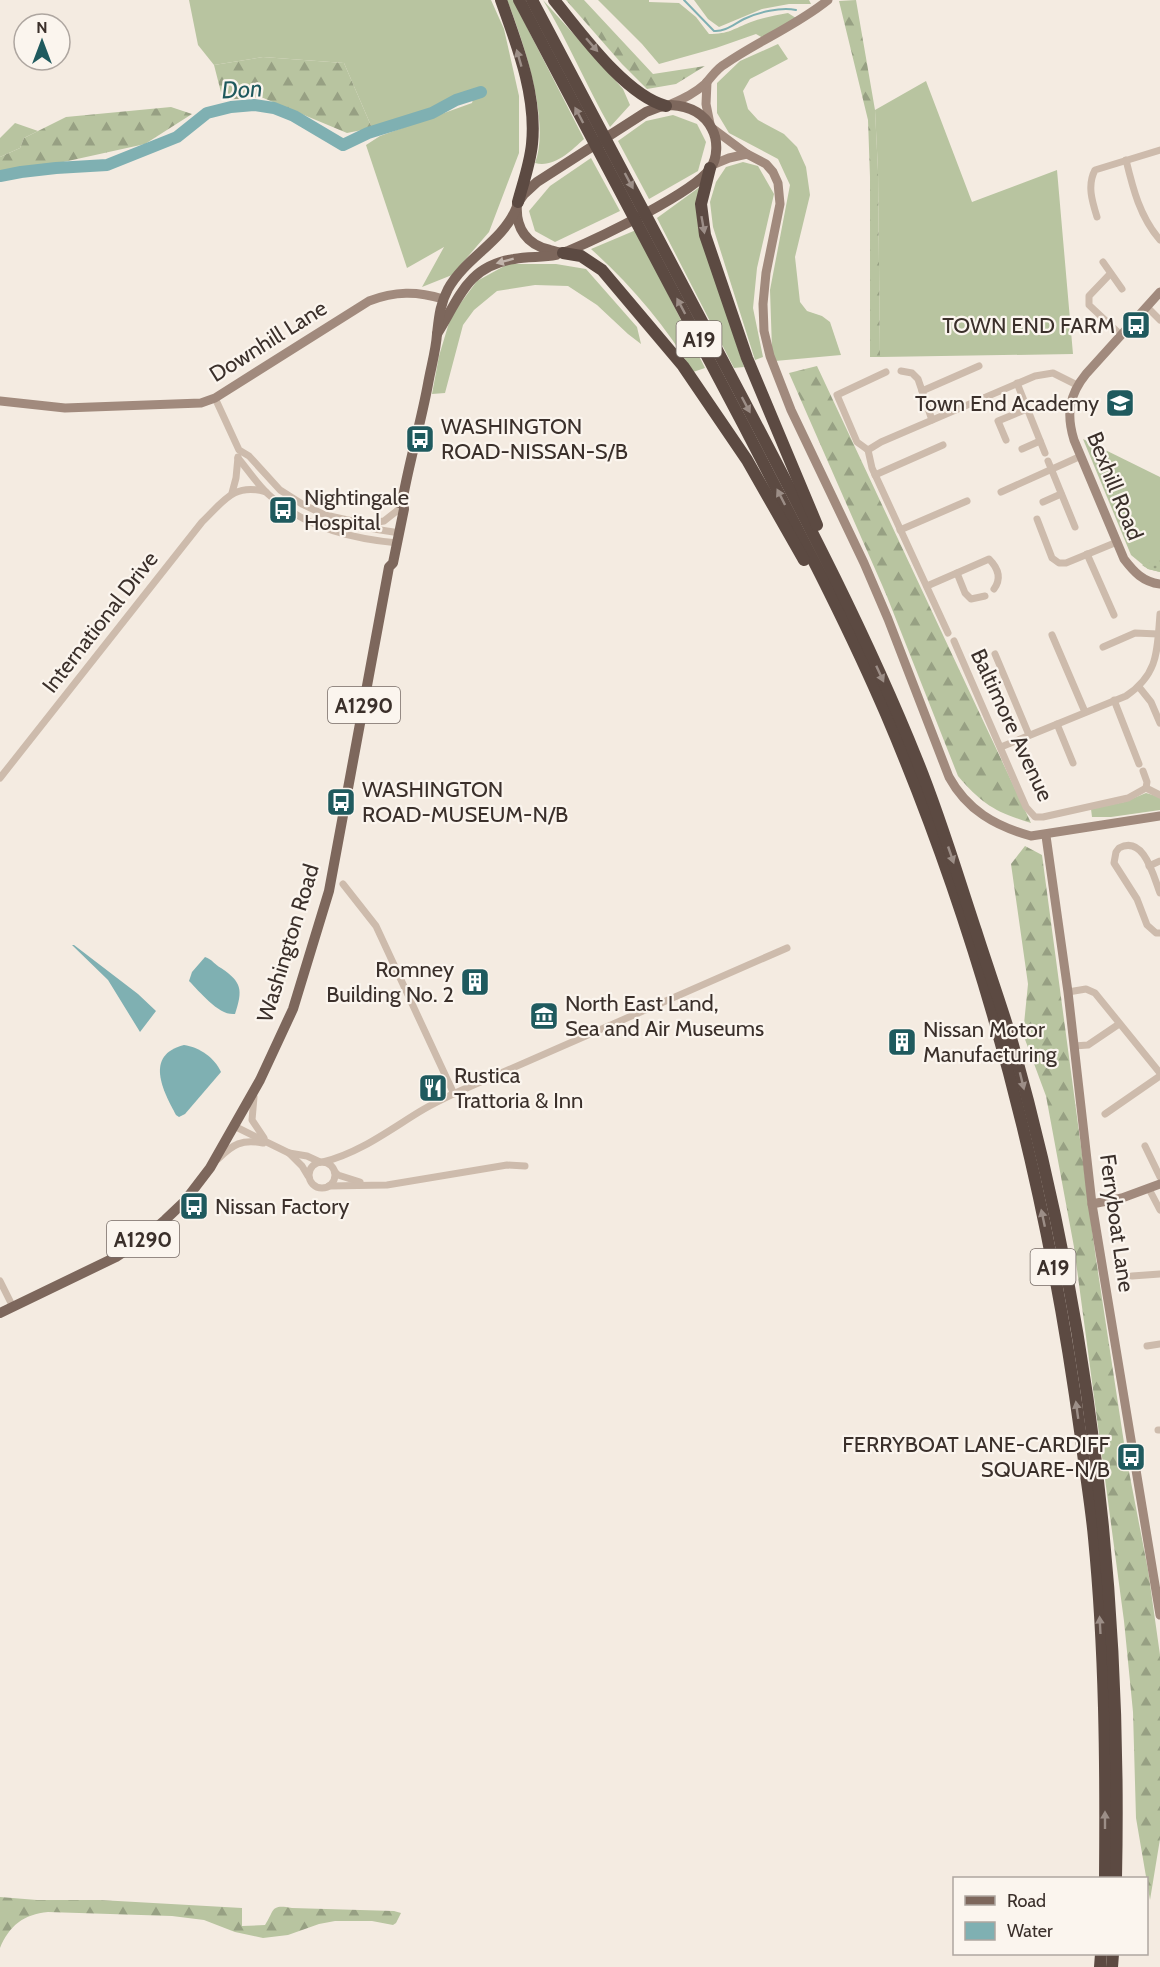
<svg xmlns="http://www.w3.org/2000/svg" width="1160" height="1967" font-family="Cabin,sans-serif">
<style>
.grass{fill:#b8c4a0}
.forest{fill:url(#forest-firs)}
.park{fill:url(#park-dots)}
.water{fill:#7fb0b2}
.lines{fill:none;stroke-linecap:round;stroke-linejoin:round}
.stream{stroke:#7fb0b2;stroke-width:2}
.river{stroke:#7fb0b2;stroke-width:12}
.street{stroke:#cdbbac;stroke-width:7}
.secondary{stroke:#a18a7d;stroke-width:9}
.primary{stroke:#7d675c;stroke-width:10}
.highway{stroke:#5c4a42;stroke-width:12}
.oneway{fill:#9c8e87}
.oneway2{fill:#c2b5ac}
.labels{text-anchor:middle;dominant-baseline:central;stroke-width:4.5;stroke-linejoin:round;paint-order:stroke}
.shield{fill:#fbf5ee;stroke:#756b66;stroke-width:1.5}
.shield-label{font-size:21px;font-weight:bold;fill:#3b302b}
.poi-label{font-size:22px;fill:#3b302b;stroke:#fbf5ee;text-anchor:start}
.street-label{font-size:22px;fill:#3b302b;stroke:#fbf5ee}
.water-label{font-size:24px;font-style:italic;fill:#1f5a5e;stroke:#fbf5ee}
</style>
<defs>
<pattern id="forest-firs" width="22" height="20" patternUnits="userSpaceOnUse" patternTransform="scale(1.5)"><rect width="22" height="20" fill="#b8c4a0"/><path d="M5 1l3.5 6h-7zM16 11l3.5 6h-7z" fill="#97a083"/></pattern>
<pattern id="park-dots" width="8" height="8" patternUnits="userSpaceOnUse" patternTransform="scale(1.5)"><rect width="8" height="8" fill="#b8c4a0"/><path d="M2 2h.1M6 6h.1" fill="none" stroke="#97a083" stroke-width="1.8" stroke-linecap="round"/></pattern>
</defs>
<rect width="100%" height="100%" fill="#f4ebe1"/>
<g class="grass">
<polygon points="189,0 491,0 504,29 519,96 519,153 489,232 452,275 422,287 444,247 407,268 366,145 380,136 472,103 475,92 413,117 372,128 344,63 263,57 214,65 198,45"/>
<path d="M507,0H513L584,139C571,151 554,168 535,163C551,122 523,40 507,0Z"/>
<path d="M543,0L623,89L630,105L610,127C586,85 568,41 543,0Z"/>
<path d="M598,0H649V2L679,3L696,17L709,34C729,34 733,29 751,22C763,18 775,15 788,13L796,18L763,38L756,34L716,48L659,64L642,44Z"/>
<polygon points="694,0 809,0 811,4 789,4 762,9 719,27 708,19"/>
<polygon points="778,44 788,59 750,79 743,91 748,109 758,120 784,134 797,147 806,167 810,195 795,257 800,302 807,311 822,316 830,322 841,355 775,361 772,349 770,290 790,185 778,159 729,133 717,113 717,83 740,61"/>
<polygon points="926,81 972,202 1057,170 1073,354 880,357 878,171 875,110"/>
<polygon points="673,115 697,124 706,142 698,171 649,199 618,141 646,121"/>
<polygon points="15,123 38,131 24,138 20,148 0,157 0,138"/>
<polygon points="591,158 620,211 555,242 535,231 529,211 550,186"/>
<polygon points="743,162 758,166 774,194 757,268 753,308 763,357 755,360 713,227 710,202 716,182 726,167"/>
<polygon points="701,186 697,200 698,228 744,367 734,368 657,218"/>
<path d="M636,230L705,368L693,372C666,326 630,284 591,249Z"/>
<polygon points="508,264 556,264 586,269 637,327 641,344 628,334 597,305 568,286 535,285 497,291 474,310 463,325 445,393 432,394 439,356 451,316 477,281"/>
<polygon points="1083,439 1160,477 1160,572 1148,569 1131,555"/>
<polygon points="1146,793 1160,797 1160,810 1111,817 1092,817 1091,809 1124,802"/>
</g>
<g class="forest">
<polygon points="566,0 584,0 653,74 705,66 676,84 647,89 622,64"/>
<polygon points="856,0 875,110 878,171 880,357 870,357 870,177 868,120 839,1"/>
<polygon points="263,57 344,63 372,128 347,133 261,97 223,100 214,65"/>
<polygon points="171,107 192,114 145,144 0,176 0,157 20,148 24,138 66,117"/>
<path d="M817,366L1031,823C995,812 982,804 958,776L886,594L789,373Z"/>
<polygon points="1025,846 1042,855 1096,1259 1126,1456 1148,1570 1160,1655 1160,1839 1150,1900 1136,1818 1133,1712 1124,1621 1074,1247 1046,1096 1023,1034 1028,984 1011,864"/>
<path d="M0,1897L37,1900H100L242,1908V1926L265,1925C275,1910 270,1904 292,1908L394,1911L401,1913L396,1923L393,1925L372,1921H335L319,1924L288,1935L263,1938L235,1932L204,1920L172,1916L48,1912C24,1914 9,1926 0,1948Z"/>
</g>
<polygon class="park" points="1160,559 1160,572 1148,569 1142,565"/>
<g class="water">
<polygon points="72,945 74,945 138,994 156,1011 140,1032 108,980"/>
<path d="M205,957C212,959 215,965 221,968C242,982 243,990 235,1014C219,1016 200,992 189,981L192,972Z"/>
<path d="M184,1045C199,1047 215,1058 221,1072L185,1114L179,1117L176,1115C163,1091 144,1055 184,1045Z"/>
</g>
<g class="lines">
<path class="stream" d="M684,0L714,31C725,32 734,24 744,19C758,12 781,7 796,10"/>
<polyline class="river" points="0,176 21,172 56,168 107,165 177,137 207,113 231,107 254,105 274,108 294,116 343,145 368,133 432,113 456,100 481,92"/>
<g class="street">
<path d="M1126,160C1133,189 1140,217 1160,240"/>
<path d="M1097,217C1092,201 1087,185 1095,170L1160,150"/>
<polyline points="1103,262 1122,289"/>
<polyline points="1110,274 1089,296 1089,305 1121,335"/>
<polyline points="1147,307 1160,320"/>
<polyline points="901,371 912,373 918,379 932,420"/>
<polyline points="1017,383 1045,453"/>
<polyline points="922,391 979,366"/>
<polyline points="215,398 239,450 249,456 280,490 302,504 325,515 366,524 374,529 400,533"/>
<polyline points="1006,440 998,421 1027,409"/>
<polyline points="1022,449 1040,441"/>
<polyline points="868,450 881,442 1035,376 1053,373 1077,385"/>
<polyline points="868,450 872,468 948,633"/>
<polyline points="868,450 857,442 837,395 886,372"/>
<path d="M238,458C248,470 257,484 268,494C302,526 352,539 398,543"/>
<polyline points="1048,461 1075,527"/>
<polyline points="875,475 943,445"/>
<polyline points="1001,492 1081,456"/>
<polyline points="232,493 236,478 238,457"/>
<polyline points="1043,502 1061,494"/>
<polyline points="1037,519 1052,558 1059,563 1066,563 1117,542"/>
<polyline points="366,524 384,521 398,510"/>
<polyline points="900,530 967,501"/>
<polyline points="1087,554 1114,615"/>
<polyline points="957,573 965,593 971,599 985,596"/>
<path d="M927,586L989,559C998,568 1002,578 994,589"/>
<polyline points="1052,635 1085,712"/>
<polyline points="954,641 1026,807 1035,817 1043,817 1128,798 1146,788"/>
<polyline points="1103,647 1135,633 1158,634"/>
<polyline points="995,654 1029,735"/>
<polyline points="1139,687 1151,702 1160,723"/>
<polyline points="1114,700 1139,764"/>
<polyline points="1057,724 1073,763"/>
<path d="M1001,747L1126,696C1159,674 1157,650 1160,614"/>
<polyline points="1143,771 1147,782 1146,788"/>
<path d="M0,778L202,522C223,502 234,482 266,492"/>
<polyline points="1146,788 1160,795"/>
<polyline points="1149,866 1160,861"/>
<polyline points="343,884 376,926 454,1094"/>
<path d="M1160,893C1153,875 1144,835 1119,848L1116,852L1114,863L1137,899L1147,925L1156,933H1160"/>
<polyline points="1068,992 1086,989 1095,993 1160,1073"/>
<polyline points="1074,1046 1088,1045 1119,1024"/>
<polyline points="254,1097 252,1120 264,1138"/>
<polyline points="1105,1114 1160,1076"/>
<polyline points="234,1126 289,1153 307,1156 320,1162"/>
<polyline points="1145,1146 1160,1177"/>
<polyline points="289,1153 302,1166 308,1176"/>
<path d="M218,1159C233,1144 242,1139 263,1143"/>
<circle cx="322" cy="1175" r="13"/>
<path d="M323,1162C359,1153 388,1131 419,1112C430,1105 441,1100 453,1094L787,948"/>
<polyline points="335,1172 338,1175 360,1182"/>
<polyline points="329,1186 387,1185 507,1165 525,1166"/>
<polyline points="1149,1189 1160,1210"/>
<polyline points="1132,1276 1160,1274"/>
<polyline points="0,1281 13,1307"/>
<polyline points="1147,1346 1160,1344"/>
<polyline points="1158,1430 1160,1430"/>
</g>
<g class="secondary">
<polyline points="707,82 706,104 710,124"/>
<path d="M669,105C682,99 694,94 705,84C712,77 716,69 725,64C758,41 796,26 828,0"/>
<path d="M712,128L747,154L766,164L773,172L778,183L780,204L766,273L763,304L764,331L770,356L791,410L864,563L888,619L949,777C967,810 995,826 1031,836L1160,816"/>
<polyline points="712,165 729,158 747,154"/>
<path d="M1160,292L1086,374C1069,395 1066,414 1074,440L1124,559C1134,572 1143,582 1160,584"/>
<path d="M0,401L65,408L201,403L215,398L369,301C395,291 417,291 443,299"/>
<polyline points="1046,836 1068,992 1092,1204 1160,1615"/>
<polyline points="1092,1204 1122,1198 1160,1184"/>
</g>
<g class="primary">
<path d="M671,105C689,106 704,113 712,129C718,140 718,158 710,169C693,193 599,238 568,251C562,254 557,252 550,250C527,245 515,228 517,204L524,194L537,182L646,112L659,107Z"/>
<path d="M437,334C459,299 467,266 514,259C528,256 543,258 556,255"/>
<path d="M399,503L403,497C410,459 421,422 428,384C431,367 436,350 437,334C439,317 440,304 448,289C465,258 502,242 516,209"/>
<polyline points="0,1313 116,1257 143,1239 165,1220 184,1202 210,1168 260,1080 293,1009 329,891 389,567 393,563 404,509 403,497"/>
</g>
<g class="highway">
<path d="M501,0C517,45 537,95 532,144C530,164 523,183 518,202"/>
<path d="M519,0C593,142 670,284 744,426C793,521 844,616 886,714C984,944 1048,1191 1081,1438C1085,1471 1091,1505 1094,1538C1105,1651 1106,1765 1105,1878"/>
<path d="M532,0C602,133 673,266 743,399C805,517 867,636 917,760C940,816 957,874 976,931C988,969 1002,1007 1013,1045C1089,1316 1122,1598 1116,1878"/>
<path d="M554,0C581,33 625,95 666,106"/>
<polyline points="710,168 701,204 705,235 747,358 817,525"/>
<polyline points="563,253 581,256 602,270 683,366 747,460 804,560"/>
<polyline points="1100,1967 1101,1954"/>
<polyline points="1112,1967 1113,1954"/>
</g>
</g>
<defs><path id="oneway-solid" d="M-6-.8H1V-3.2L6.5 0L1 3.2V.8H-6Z" transform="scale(1.5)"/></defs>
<g class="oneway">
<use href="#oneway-solid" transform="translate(592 45) rotate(49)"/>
<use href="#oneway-solid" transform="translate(519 58) rotate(-106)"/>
<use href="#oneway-solid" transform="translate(579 115) rotate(-118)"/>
<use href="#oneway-solid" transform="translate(629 181) rotate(62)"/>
<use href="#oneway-solid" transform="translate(703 225) rotate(80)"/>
<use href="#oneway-solid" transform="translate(681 306) rotate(-118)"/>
<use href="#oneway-solid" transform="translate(746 405) rotate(62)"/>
<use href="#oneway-solid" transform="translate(781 497) rotate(-117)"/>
<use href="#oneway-solid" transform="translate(880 674) rotate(65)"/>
<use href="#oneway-solid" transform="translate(951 855) rotate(71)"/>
<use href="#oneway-solid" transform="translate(1022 1081) rotate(76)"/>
<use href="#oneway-solid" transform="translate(1043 1218) rotate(-102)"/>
<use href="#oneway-solid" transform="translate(1077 1410) rotate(-98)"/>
<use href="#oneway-solid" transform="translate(1100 1625) rotate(-93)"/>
<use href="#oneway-solid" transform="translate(1105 1820) rotate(-90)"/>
</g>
<use class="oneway2" href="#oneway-solid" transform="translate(505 261) rotate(165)"/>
<defs>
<g id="bus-square" transform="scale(1.5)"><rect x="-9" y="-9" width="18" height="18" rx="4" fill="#1f5a5e" stroke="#fbf5ee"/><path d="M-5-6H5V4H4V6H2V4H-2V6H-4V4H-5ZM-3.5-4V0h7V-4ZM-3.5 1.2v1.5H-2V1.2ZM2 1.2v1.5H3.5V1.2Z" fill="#fff"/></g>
<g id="school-square" transform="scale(1.5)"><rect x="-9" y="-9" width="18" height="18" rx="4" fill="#1f5a5e" stroke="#fbf5ee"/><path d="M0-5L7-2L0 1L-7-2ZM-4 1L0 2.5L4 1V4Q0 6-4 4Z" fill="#fff"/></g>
<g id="building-square" transform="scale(1.5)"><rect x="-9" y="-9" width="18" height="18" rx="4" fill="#1f5a5e" stroke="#fbf5ee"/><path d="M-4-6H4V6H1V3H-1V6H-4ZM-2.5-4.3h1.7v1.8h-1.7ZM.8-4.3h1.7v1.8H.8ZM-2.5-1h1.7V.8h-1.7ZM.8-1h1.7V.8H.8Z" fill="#fff"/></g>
<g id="museum-square" transform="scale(1.5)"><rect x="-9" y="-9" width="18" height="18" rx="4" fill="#1f5a5e" stroke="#fbf5ee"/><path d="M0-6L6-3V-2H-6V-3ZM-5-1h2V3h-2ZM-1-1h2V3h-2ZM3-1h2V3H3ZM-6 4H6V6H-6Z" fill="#fff"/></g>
<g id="restaurant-square" transform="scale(1.5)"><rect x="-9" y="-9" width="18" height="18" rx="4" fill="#1f5a5e" stroke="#fbf5ee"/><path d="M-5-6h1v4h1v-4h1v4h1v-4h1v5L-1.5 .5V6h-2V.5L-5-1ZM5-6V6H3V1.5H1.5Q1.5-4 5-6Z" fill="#fff"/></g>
</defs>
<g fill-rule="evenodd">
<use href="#bus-square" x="1136" y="325"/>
<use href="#school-square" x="1120" y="403"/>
<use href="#bus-square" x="420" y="439"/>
<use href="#bus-square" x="283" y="510"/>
<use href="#bus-square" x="341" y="802"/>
<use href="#building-square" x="475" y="982"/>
<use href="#museum-square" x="544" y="1016"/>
<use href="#building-square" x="902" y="1042"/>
<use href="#restaurant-square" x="433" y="1088"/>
<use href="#bus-square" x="194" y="1206"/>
<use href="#bus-square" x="1131" y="1457"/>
</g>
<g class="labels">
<g class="shield">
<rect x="676.5" y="321" width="45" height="36" rx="4.5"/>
<rect x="328" y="687" width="72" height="36" rx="4.5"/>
<rect x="107" y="1221" width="72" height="36" rx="4.5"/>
<rect x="1030.5" y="1249" width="45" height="36" rx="4.5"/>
</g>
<g class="shield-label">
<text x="699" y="339">A19</text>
<text x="364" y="705">A1290</text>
<text x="143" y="1239">A1290</text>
<text x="1053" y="1267">A19</text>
</g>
<g class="poi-label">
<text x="1115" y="325" text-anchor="end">TOWN END FARM</text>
<text x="1099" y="403" text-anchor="end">Town End Academy</text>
<text x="441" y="426">WASHINGTON<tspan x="441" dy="25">ROAD-NISSAN-S/B</tspan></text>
<text x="304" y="497">Nightingale<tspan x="304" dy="25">Hospital</tspan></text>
<text x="362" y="789">WASHINGTON<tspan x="362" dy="25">ROAD-MUSEUM-N/B</tspan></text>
<text x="454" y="969" text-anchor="end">Romney<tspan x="454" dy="25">Building No. 2</tspan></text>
<text x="565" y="1003">North East Land,<tspan x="565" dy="25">Sea and Air Museums</tspan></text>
<text x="923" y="1029">Nissan Motor<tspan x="923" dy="25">Manufacturing</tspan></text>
<text x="454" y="1075">Rustica<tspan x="454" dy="25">Trattoria &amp; Inn</tspan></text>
<text x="215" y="1206">Nissan Factory</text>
<text x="1110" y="1444" text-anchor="end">FERRYBOAT LANE-CARDIFF<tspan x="1110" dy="25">SQUARE-N/B</tspan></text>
</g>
<g class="street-label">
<text transform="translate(268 341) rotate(-32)">Downhill Lane</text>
<text transform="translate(1115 486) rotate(68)">Bexhill Road</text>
<text transform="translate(100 622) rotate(-52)">International Drive</text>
<text transform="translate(1012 725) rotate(65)">Baltimore Avenue</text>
<text transform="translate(288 943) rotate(-73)">Washington Road</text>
<text transform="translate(1117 1223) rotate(82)">Ferryboat Lane</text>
</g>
<g class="water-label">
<text transform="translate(242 89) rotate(-3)">Don</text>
</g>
</g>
<rect x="953" y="1877" width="195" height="78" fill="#fbf5ee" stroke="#aea6a0" stroke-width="1.5"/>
<rect x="965" y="1896" width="30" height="9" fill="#7d675c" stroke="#aea6a0" stroke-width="1.5"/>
<text x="1007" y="1907" font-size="18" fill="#3b302b">Road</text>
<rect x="965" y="1922" width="30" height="18" fill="#7fb0b2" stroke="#aea6a0" stroke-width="1.5"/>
<text x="1007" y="1937" font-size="18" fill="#3b302b">Water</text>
<g transform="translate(42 42)"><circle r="28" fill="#fbf5ee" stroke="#aea6a0" stroke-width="1.5"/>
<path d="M0-4.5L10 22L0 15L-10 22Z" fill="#1f5a5e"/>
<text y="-9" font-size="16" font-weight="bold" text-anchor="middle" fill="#3b302b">N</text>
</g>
</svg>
